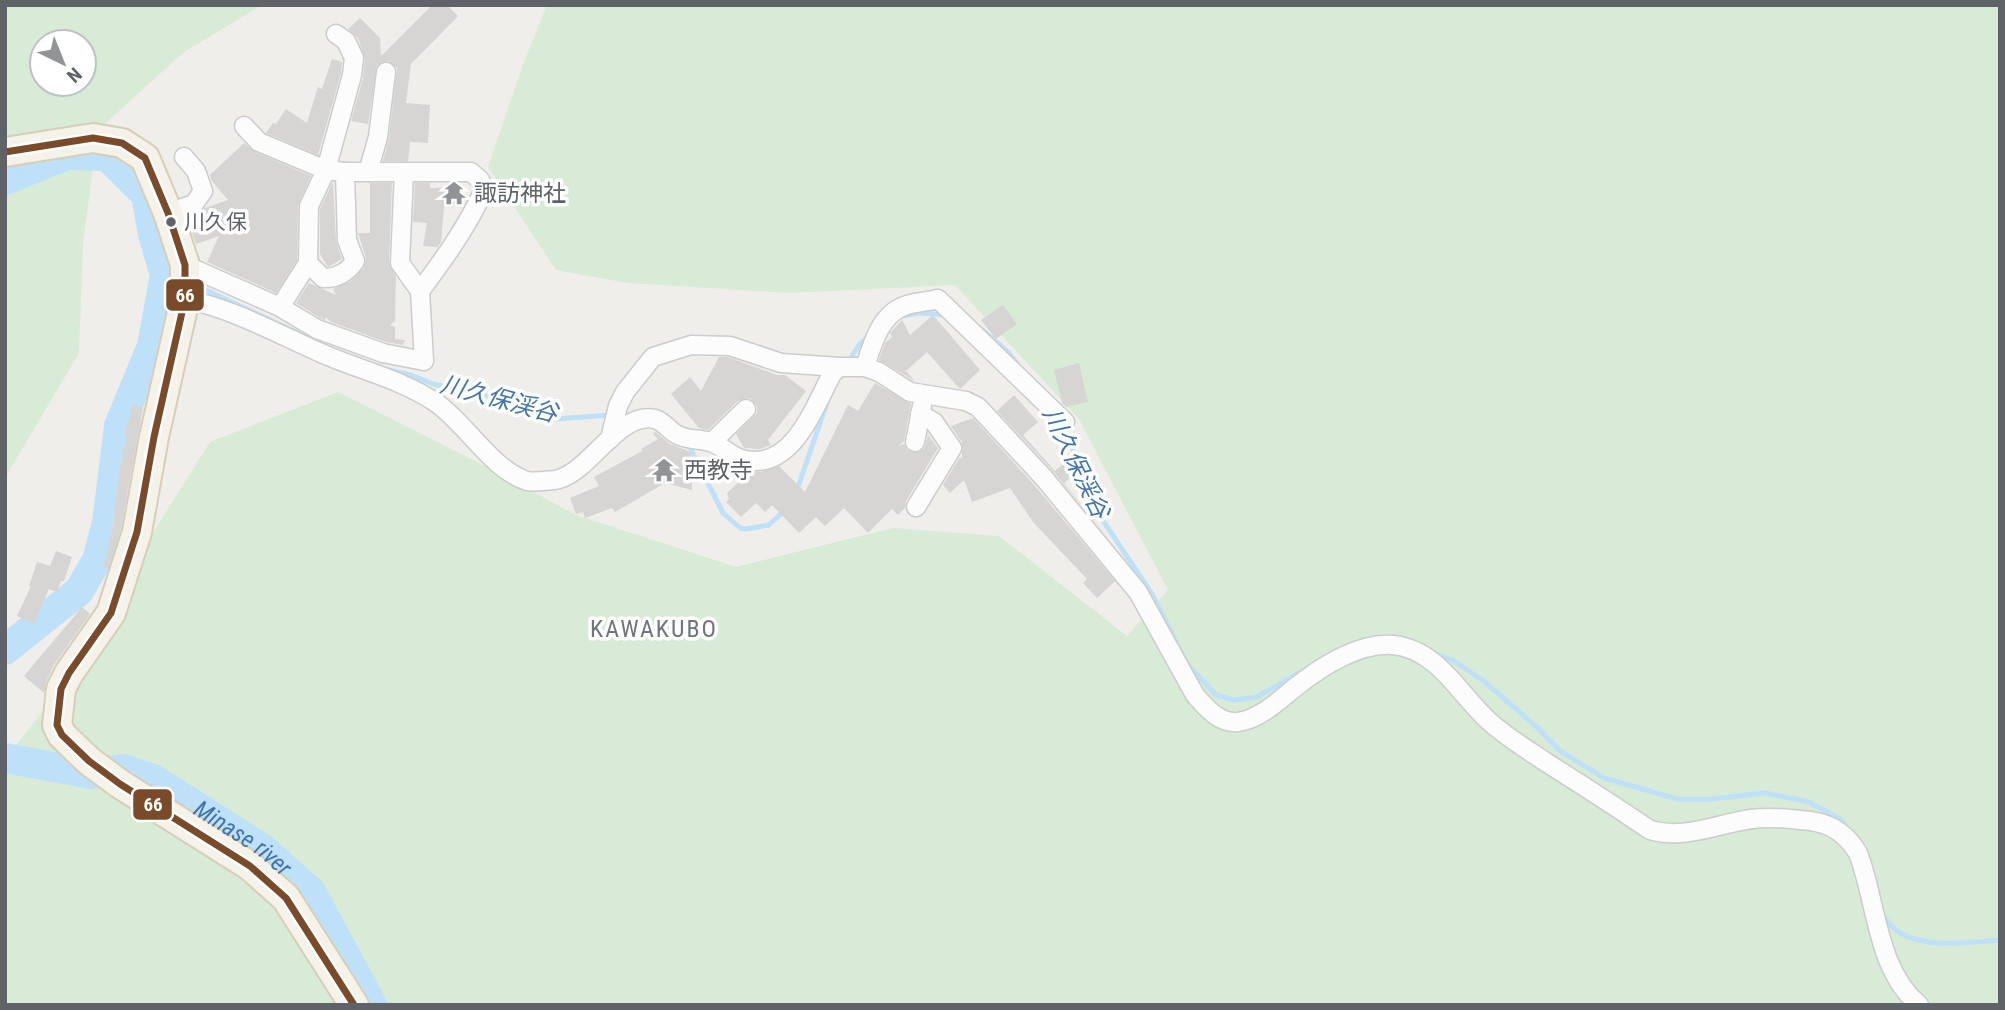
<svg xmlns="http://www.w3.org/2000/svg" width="2005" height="1010" font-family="'Roboto Condensed','Noto Sans JP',sans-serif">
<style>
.green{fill:#d8ebd6;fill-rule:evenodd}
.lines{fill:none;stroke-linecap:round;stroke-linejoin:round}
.stream{stroke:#bfe0f9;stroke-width:5}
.river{stroke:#bfe0f9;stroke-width:30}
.building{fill:#d6d5d3}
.street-casing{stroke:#cbcccc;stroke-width:21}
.primary-casing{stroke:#d7ceb8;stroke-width:32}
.street{stroke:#fdfcfc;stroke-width:18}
.primary{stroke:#f4f2e9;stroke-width:28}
.bus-1-casing{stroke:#fff;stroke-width:12}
.bus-1{stroke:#7a4b2a;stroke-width:7}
.bus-dot{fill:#5f6368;stroke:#fff;stroke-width:2.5}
.labels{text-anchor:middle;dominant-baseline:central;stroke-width:7;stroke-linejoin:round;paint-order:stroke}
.bus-label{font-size:21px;fill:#5f6368;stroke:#fff;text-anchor:start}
.poi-label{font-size:23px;fill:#5f6368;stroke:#fff;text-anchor:start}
.water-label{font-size:24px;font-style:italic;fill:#4174aa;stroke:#fff}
.neighbourhood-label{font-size:24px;letter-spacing:2px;fill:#70757a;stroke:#fff}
.line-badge{stroke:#fff;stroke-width:2.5}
.badge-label{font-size:19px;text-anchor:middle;font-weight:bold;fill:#fff}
</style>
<rect width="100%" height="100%" fill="#efeeea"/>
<g class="green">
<path d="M5,5H262L184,52L98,130L83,243L79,353L5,478ZM42,42H84V84H42Z"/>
<polygon points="547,5 2000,5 2000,1005 5,1005 5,748 16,745 71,676 154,531 210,442 338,392 487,467 576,515 736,567 893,528 999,536 1127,636 1168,590 1079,419 955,285 789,293 628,283 556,270 488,167 524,62"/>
</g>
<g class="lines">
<g class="stream">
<polyline points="165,275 177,279"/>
<polyline points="193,284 298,333"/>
<polyline points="901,316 919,313 947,315"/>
<polyline points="981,329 1008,352 1019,366"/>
<polyline points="847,364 859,345 869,336"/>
<polyline points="384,369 411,375 436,385 474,391 554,419 612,415"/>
<polyline points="1060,426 1072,447 1092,504 1152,594 1187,664 1216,695 1234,700 1257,697 1304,670"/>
<polyline points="688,444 723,513 740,528 746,529 769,525 785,510"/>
<polyline points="797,490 829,397"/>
<polyline points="1429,651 1454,661 1485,682 1539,729 1559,750 1604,778 1677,799 1711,799 1765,793 1809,802 1840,819 1849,830"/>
<path d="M1880,912C1886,919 1892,928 1900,933C1928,949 1969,942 2000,940"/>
</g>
<g class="river">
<polyline points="5,180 67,155 107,156 146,195 153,234 165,275 152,346 119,426 107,523 97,560 79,591 5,650"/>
<path id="s1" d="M5,758L91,774L123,769L153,779L263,849L311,892L372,1005"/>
</g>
</g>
<g class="building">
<polygon points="432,5 447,5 458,16 411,64 406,103 430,105 428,143 410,142 408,161 383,161 389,138 397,68 388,61 377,65 368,124 351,121 363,78 365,59 358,38 348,29 360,18 380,38 381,56"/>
<polygon points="332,59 342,62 341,73 318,155 266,133 273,123 276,124 286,109 307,123 318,87 322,89"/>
<polygon points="244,143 255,152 311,176 298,205 297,260 276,293 207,262 219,236 196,244 187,218 198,214 205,208 228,200 212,181 210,175"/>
<polygon points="333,182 336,241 342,259 328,267 320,254 320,209"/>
<polygon points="370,183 392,183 389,262 396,277 395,321 390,325 395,327 395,339 405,340 403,345 386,342 331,322 326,317 325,320 322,319 296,303 309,283 336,295 333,289 351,281 364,268 366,258 358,233 370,233"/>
<polygon points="415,183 430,183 430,188 458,187 458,207 444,207 441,242 438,247 423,246 427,223 413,222"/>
<polygon points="1003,305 1017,324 996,339 981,320"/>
<polygon points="933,315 980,370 960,389 927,352 906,371 915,381 879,360 885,343 892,337 890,333 902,320 910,335"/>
<polygon points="719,357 728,357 777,375 785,375 806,391 768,440 771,445 760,449 744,448 736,434 757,413 757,406 750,398 738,401 708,430 699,428 671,394 690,377 701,391"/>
<polygon points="1079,363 1088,402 1066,407 1062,403 1054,370"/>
<polygon points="875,383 911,404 904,441 898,446 904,444 908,451 919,452 924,449 928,435 938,448 906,501 905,508 898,515 892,509 868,533 844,508 825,526 816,517 799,533 772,505 765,512 756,503 741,517 726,502 729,499 727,493 743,478 736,469 761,472 779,466 805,492 848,405 858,411"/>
<polygon points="1014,395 1038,422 1023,435 1055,471 1067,460 1077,472 1064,483 1110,540 1053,471 997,411"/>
<polygon points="133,405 143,408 121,528 108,568 103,567 111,537 121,460 127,438 124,437"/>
<polygon points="973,418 1035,486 1115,581 1097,598 1083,583 1087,579 1033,522 1010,488 972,502 964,480 950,493 943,485 960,457 962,459 962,442 951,426"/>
<polygon points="655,432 670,444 686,450 691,454 692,490 665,483 615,512 612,508 585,518 583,512 576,514 570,498 599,486 594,477 642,451 641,449 658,439 653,434"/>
<polygon points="56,551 72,557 64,581 61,581 57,592 49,589 34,624 17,616 31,586 29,586 37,562 50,566"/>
<polygon points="82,607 90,614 54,665 46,682 44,693 24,676"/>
</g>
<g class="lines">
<g class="street-casing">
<g id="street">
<path d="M244,126L259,142L326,170L345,172H471L480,180L484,190C467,227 444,259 420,291"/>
<polyline points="368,172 378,137 386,72"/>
<polyline points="168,213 194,204 203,191 196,171 184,157"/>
<path d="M308,263L323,278C336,279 348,272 355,261L347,240L345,172"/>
<polyline points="185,265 280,307 317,329 383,353 424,361 420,291 400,263 404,172"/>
<path d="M185,299C235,309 281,336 328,356C364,371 402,380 435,402C465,422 492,470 527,481C532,482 538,481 543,481C548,480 554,481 559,479C592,469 619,411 655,419C664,422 669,430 676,434C687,441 701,438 713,443C724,447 732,458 745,460C793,470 814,407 832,374L839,367H865L879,372L910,392L966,401L978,407L1044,478L1138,592L1195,695C1206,708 1220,724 1238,722C1261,719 1280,699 1297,686C1322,666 1360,642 1393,645C1438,649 1460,696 1491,723C1508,738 1528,750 1547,763C1582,785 1616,807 1650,830C1684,840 1717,824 1751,819C1767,817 1784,818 1800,820C1826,821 1844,830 1858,853C1877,902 1876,969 1919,1005"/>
<polyline points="280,307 308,263 309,206 326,170 352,75 354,58 346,41 336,34"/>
<path d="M865,367C872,345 880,315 904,306C914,302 927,302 938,299L1065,422"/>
<polyline points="610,439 618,406 625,392 653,357 691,345 730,346 781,363 839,367"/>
<polyline points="712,442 746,409"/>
<polyline points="915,442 922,406"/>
<polyline points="916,507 952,448 934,422 920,414"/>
</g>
</g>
<g class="primary-casing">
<polyline id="primary" points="5,152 93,138 122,143 145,158 168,213 185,265 185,299 154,437 137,532 111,613 69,673 61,689 57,725 62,735 89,761 120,784 250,866 286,898 354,1005"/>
</g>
<use href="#street" class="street"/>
<use href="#primary" class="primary"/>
<g class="bus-1-casing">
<polyline id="bus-1" points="5,152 93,138 122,143 145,158 168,213 185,265 185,299 154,437 137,532 111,613 69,673 61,689 57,725 62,735 89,761 120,784 250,866 286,898 354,1005"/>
</g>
<use href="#bus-1" class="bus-1"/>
</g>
<defs>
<g id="temple-bare" transform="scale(1.89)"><path d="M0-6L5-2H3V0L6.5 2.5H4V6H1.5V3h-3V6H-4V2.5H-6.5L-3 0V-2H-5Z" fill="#919496" stroke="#fff" stroke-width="2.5" paint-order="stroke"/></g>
</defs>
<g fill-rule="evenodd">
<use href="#temple-bare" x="454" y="193"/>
<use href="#temple-bare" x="664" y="470"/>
</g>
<circle class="bus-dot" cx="171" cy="222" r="6"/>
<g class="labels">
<g class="bus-label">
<text x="184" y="222">川久保</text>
</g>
<g class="poi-label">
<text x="474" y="193">諏訪神社</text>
<text x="684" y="470">西教寺</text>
</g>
<g class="water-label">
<text transform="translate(499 399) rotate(15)">川久保渓谷</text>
<text transform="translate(1076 463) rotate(64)">川久保渓谷</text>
<text stroke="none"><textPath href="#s1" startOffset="259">Minase river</textPath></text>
</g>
<g class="neighbourhood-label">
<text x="654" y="629">KAWAKUBO</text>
</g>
</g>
<g class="line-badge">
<rect x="165" y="278" width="40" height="34" rx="7" fill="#7a4b2a"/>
<rect x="132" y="788" width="41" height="33" rx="7" fill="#7a4b2a"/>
</g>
<g class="badge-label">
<text x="185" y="302">66</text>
<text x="153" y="811">66</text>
</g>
<rect width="2005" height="1010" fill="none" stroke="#5f6368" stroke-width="14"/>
<g transform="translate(63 63) rotate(137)"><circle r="33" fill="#ffffff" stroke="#bfc1c3" stroke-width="2"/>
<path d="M0-5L12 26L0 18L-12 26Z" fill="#919496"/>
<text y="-10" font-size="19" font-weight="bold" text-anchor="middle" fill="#5f6368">N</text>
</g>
</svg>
